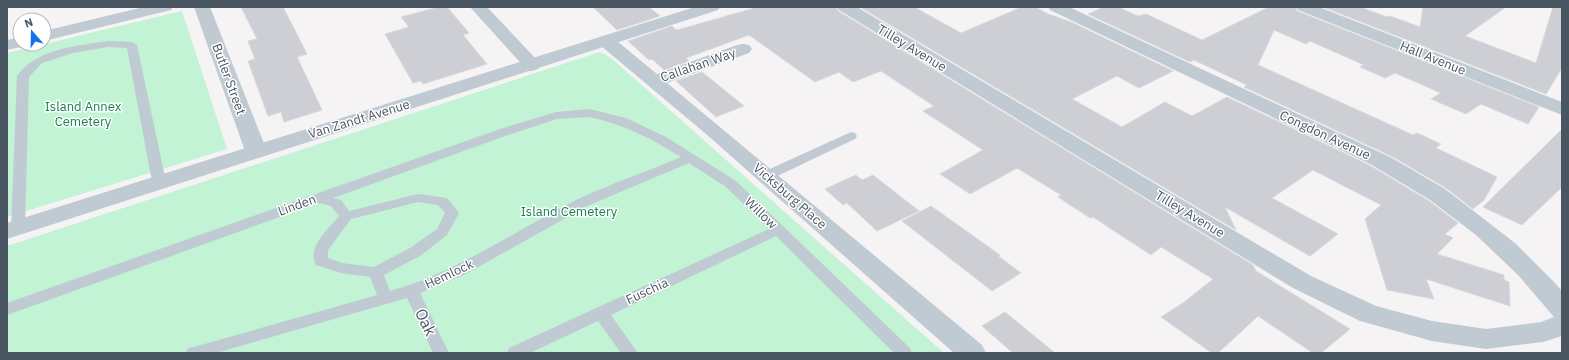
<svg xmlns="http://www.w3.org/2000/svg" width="1569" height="360" font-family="'IBM Plex Sans',sans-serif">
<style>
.green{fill:#c1f3d4}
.building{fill:#cdcfd5;stroke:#d7d9de}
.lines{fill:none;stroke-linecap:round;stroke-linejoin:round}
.service{fill:#c0cad2;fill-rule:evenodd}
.minor{fill:#c0cad2;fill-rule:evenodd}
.tertiary{fill:#c0cad2;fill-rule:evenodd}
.labels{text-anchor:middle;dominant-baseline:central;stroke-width:3;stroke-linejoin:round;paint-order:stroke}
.street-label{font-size:13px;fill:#495662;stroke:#fff}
.park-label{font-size:13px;fill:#13844c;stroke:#fff}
.near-street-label{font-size:16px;fill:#495662;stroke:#fff}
</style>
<rect width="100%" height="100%" fill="#f5f3f3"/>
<g class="green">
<polygon points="182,11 227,149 7,217 7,53"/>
<polygon points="600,52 611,58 944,353 7,353 7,246"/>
</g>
<g class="building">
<polygon points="241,7 283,7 307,54 297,57 322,110 284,122 281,112 268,116 248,61 255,59 248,41 257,39"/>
<polygon points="439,7 447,7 469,33 463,35 487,64 423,84 421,81 413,83 385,34 409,27 401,17"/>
<polygon points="593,7 649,7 660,16 617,30"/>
<polygon points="758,7 836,7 838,11 1253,265 1256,271 1350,329 1321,353 1313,353 1258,316 1218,353 1212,353 1161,317 1183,303 1213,279 1161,247 1151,255 1093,217 1090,218 1058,197 1061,195 1017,168 970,194 940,174 983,150 923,111 934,106 881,71 853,82 839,72 815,82 749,35 686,58 689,61 664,70 652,59 649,60 628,41 672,26 676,30 688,27"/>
<polygon points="860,7 914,7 961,33 1022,7 1035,7 1048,14 1071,22 1173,71 1139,88 1117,76 1072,99 1122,127 1165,102 1192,116 1227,97 1369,165 1429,201 1458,223 1445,234 1453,238 1437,254 1504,275 1504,280 1509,282 1510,306 1426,279 1434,299 1387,290 1365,219 1381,205 1313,170 1272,198 1338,234 1310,256 1225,207 1236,230"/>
<polygon points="1104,7 1118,7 1138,16 1146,14 1202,40 1269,7 1295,7 1297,11 1539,107 1528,124 1481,104 1466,114 1431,99 1441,93 1395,73 1385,78 1360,67 1364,65 1310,41 1306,44 1274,30 1258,65 1413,135 1417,133 1441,144 1436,148 1497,177 1484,200 1473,209 1446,188 1393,157 1244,87 1247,85 1194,60 1190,62 1088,14"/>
<polygon points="1323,7 1360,7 1387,17 1390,16 1420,27 1423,7 1506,7 1465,36 1536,63 1553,7 1562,7 1562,68 1546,94"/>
<polygon points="702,72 744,106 716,117 676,81"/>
<polygon points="1562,129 1562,187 1522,225 1483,207"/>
<polygon points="856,175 862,180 873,175 919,211 877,231 847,203 843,205 825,189"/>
<polygon points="931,206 1000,255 998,256 1021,273 992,291 902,221"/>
<polygon points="1005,312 1055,353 1013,353 982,326"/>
</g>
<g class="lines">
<g class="service">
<path d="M108,41L132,42L137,45L166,182L164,185H154L152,182L127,48L108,47L73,53L42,63L29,77L25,228L23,231H13L11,228L17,76C37,48 77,46 108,41Z"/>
<path d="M590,109L626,118L666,137L736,181L910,348L912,353H894L776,236L611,315L638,353H621L598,321L530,353H507L509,348L769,229L726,187L689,163L587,206L464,275L420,293L449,353H433L407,298L216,353H186L188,348L194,347L377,295L370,277L341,273L316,265C306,248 329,228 339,216L331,206L319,203L7,315V303L500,129L556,112ZM590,117C625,125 650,138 681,157C646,172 610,184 576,200C515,231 457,272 390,291L384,275L420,256L447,235L459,213L447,198L418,194L349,211L341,200L333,198L508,135L557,119ZM418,202L438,205L445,213L437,229L410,248L374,267L342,263L328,258V250L351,219Z"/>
<polygon points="851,132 855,133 857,136 855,139 771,179 761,179 760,176 761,173"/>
</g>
<g class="minor">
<polygon points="144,7 173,7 171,10 44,41 44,31"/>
<polygon points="194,7 210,7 267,151 263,155 256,157 249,155 245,151"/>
<polygon points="470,7 487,7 538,61 541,65 538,69 532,71 526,69"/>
<polygon points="837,7 857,7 1311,276 1376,306 1432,321 1486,329 1541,322 1554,317 1518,275 1476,235 1430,200 1370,164 1050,10 1048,7 1069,7 1392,158 1445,189 1515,243 1555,283 1562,291 1562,336 1543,342 1486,349 1432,341 1360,321 1293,288 839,10"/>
<polygon points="1296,7 1319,7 1562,102 1562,115 1298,10"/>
<polygon points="606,36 612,37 657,74 737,45 743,44 749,45 752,49 749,53 667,83 982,345 986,353 954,353 706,134 600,45 597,41 600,37"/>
<polygon points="20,37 20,44 27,44 26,46 7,50 7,40"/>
</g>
<polygon class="tertiary" points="695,7 720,7 718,10 7,239 7,223"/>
</g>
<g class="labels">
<g class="street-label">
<text transform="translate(912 48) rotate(31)">Tilley Avenue</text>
<text transform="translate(1433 58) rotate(22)">Hall Avenue</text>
<text transform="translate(698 65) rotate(-19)">Callahan Way</text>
<text transform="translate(229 79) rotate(70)">Butler Street</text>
<text transform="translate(359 119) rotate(-17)">Van Zandt Avenue</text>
<text transform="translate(1325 135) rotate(25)">Congdon Avenue</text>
<text transform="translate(790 196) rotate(41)">Vicksburg Place</text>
<text transform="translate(297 205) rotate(-20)">Linden</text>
<text transform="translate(761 213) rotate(44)">Willow</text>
<text transform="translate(1190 214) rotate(31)">Tilley Avenue</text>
<text transform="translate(449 274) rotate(-25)">Hemlock</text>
<text transform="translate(647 291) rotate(-25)">Fuschia</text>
</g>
<g class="park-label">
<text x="83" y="106">Island Annex<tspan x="83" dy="15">Cemetery</tspan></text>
<text x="569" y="211">Island Cemetery</text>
</g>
<g class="near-street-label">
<text transform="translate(426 322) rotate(64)">Oak</text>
</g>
</g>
<rect width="1569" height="360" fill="none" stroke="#495662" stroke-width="16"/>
<g transform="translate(32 32) rotate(340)"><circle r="19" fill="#ffffff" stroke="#b6bbc0"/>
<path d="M0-3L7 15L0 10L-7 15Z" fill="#1272ef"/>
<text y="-6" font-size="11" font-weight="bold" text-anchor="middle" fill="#495662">N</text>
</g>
</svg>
